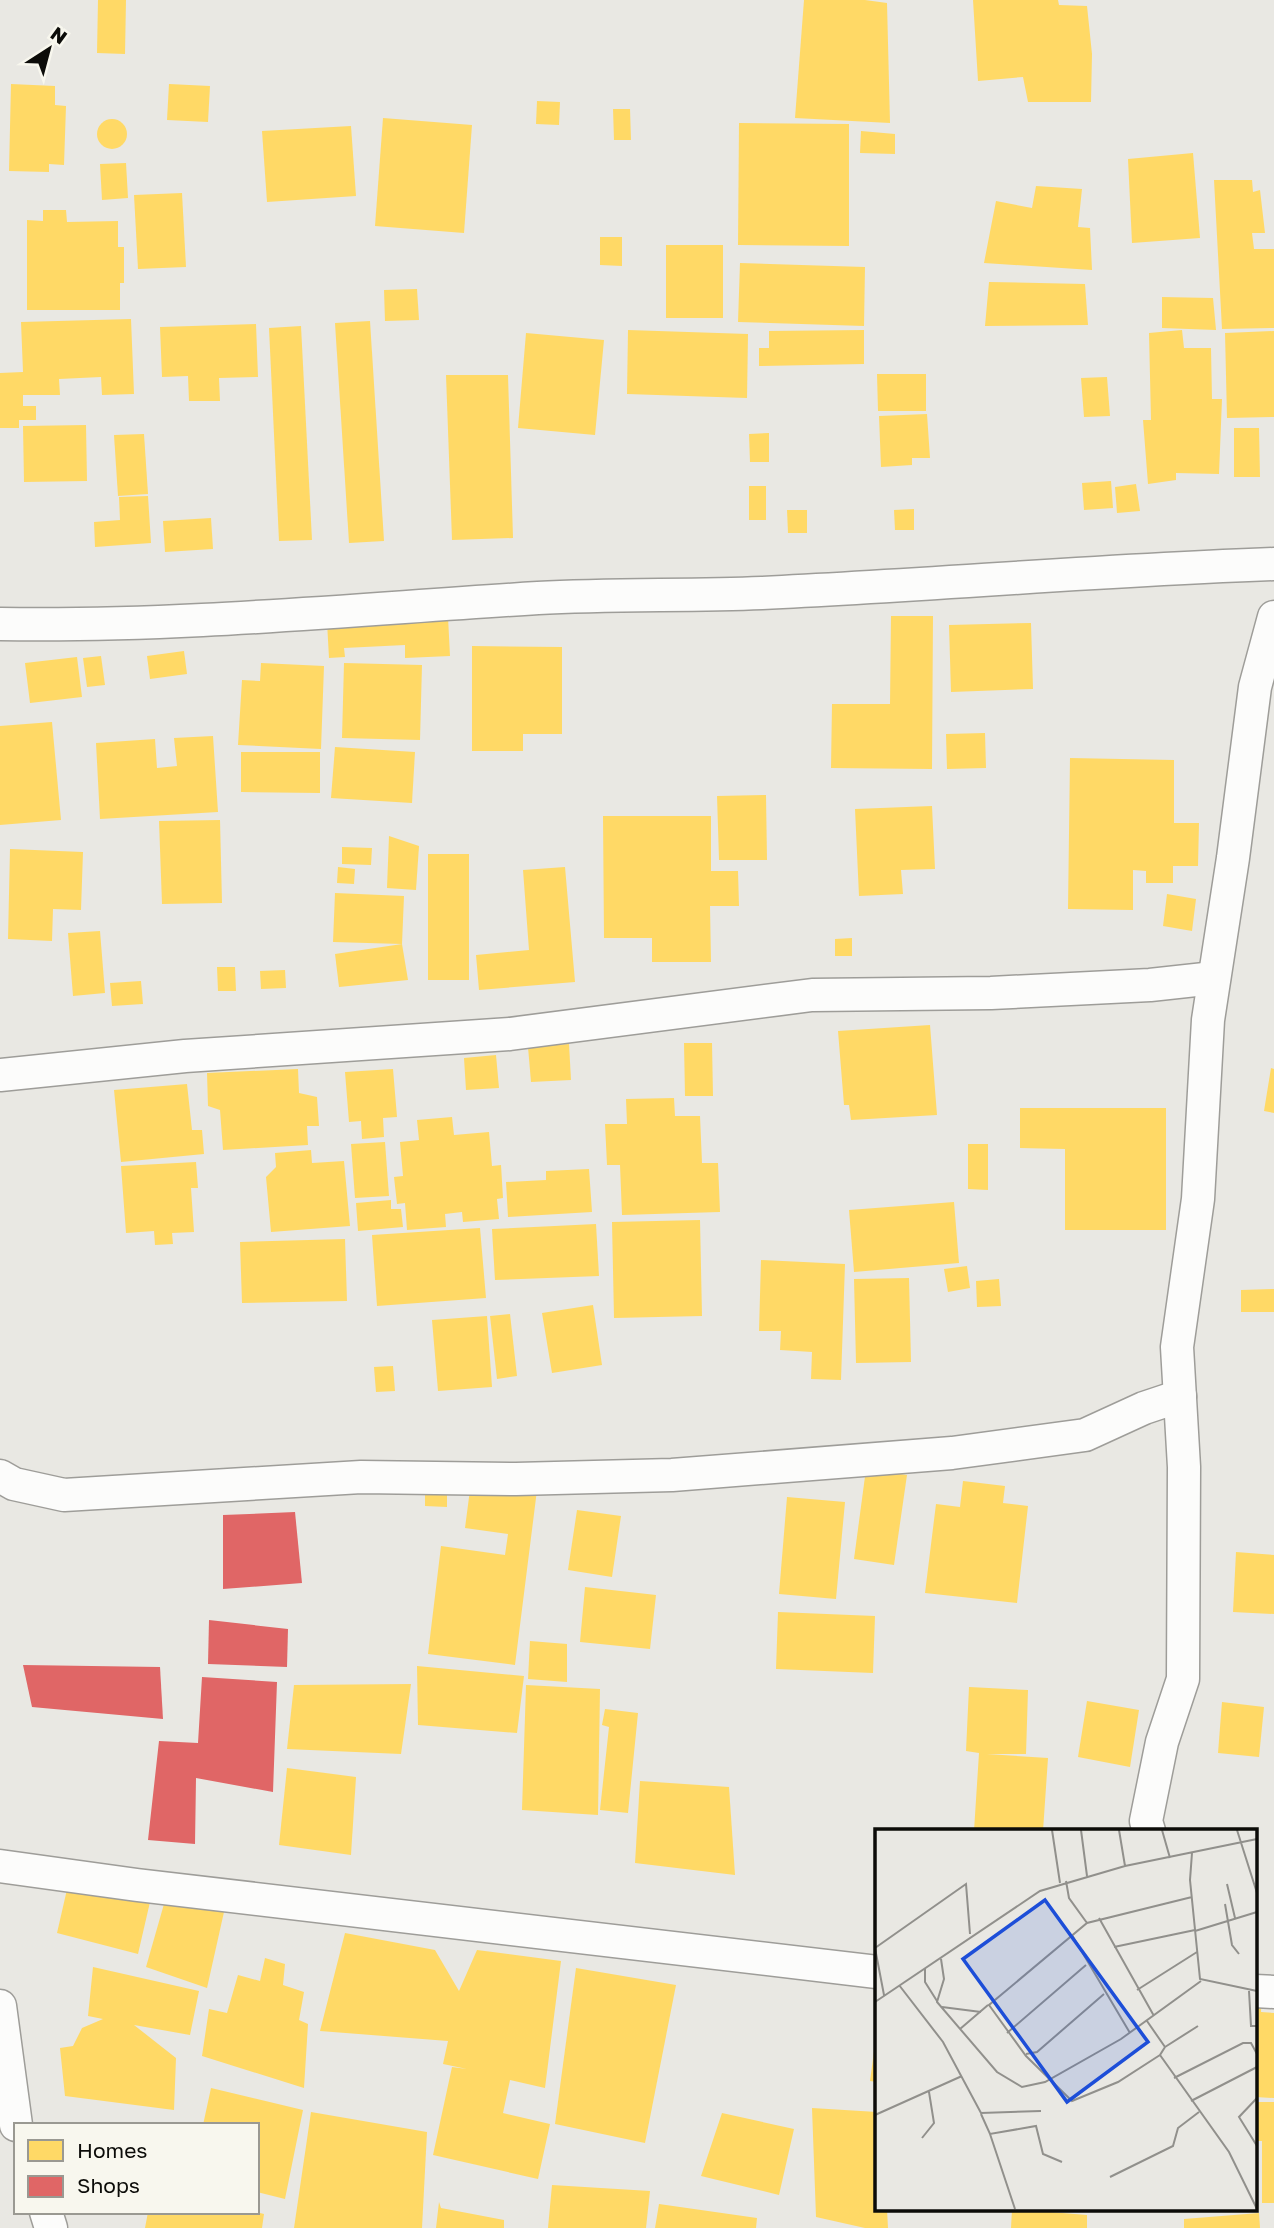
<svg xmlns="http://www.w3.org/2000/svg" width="1274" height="2228" font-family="'Golos Text',sans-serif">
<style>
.homes{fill:#ffd966}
.shops{fill:#e06666}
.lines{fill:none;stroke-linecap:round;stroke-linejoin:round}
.minor-casing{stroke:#9e9d99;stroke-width:35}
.minor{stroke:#fcfcfb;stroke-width:32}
.inset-road{fill:none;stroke:#91908c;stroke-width:2}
.view{fill:#1d4ed8;fill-opacity:0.15;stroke:#1d4ed8;stroke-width:3.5}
.inset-edge{fill:none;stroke:#0c0c09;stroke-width:3.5}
</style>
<rect width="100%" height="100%" fill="#e9e8e3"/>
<g class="homes">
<polygon points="98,0 126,0 125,54 97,53"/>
<polygon points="804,0 865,0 887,3 890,123 795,118"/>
<polygon points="973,0 1058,0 1059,5 1087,6 1092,54 1091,102 1028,102 1023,77 978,81"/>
<polygon points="11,84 55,86 55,105 66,106 64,165 49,164 49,172 9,171"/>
<polygon points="169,84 210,86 208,122 167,120"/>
<polygon points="537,101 560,102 559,125 536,124"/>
<polygon points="613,109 630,109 631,140 614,140"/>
<polygon points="383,118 472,125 464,233 375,226"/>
<circle cx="112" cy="134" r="15"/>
<polygon points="739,123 849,124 849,246 738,245"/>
<polygon points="351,126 356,196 267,202 262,131"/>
<polygon points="861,131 895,134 895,154 860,153"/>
<polygon points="1193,153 1200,238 1132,243 1128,159"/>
<polygon points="126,163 128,198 102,200 100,164"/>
<polygon points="1214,180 1252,180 1253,192 1260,190 1265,233 1252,233 1254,249 1274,249 1274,328 1222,329"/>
<polygon points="1036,186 1082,189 1078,227 1090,228 1092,270 984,263 996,201 1032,208"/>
<polygon points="182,193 186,267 138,269 134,195"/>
<polygon points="43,210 66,210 67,222 118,221 118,247 124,247 124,283 120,283 120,310 27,310 27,220 43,221"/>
<polygon points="600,237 622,237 622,266 600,265"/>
<rect x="666" y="245" width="57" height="73"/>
<polygon points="740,263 865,267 864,326 738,322"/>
<polygon points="989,282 1085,284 1088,325 985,326"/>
<polygon points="417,289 419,320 385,321 384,290"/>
<polygon points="1162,297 1213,298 1216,330 1162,328"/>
<polygon points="131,319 134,394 102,395 101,377 59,379 60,395 23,395 23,406 36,406 36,420 19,420 19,428 0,428 0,373 23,372 21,322"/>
<polygon points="370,321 384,541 349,543 335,323"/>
<polygon points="256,324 258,377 219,378 220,401 189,401 188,376 162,377 160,327"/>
<polygon points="301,326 312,540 279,541 269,328"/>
<polygon points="628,330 748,334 747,398 627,394"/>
<polygon points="864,330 864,364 759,366 759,348 769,348 769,331"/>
<polygon points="1182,330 1184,348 1211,348 1212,399 1222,399 1219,474 1176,473 1176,480 1148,484 1143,420 1151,420 1149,333"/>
<polygon points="1274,331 1274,417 1227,418 1225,333"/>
<polygon points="526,333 604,340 595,435 518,428"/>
<polygon points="877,374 926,374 926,411 878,411"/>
<polygon points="446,375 508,375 513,538 452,540"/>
<polygon points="1107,377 1110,416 1084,417 1081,378"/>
<polygon points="927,414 930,458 912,458 912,465 881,467 879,416"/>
<polygon points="86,425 87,481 24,482 23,426"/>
<polygon points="1234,428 1259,428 1260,477 1234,477"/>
<polygon points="769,433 769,462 750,462 749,434"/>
<polygon points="144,434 148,494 118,496 114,435"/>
<polygon points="1111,481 1113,508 1084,510 1082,483"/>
<polygon points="1136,484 1140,511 1117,513 1115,487"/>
<rect x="749" y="486" width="17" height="34"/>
<polygon points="148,496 151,543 95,547 94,522 120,520 119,497"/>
<polygon points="914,509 914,530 895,530 894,510"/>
<polygon points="787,510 807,510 807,533 788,533"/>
<polygon points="211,518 213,549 165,552 163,521"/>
<polygon points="891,616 933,616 932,769 831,768 832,704 890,704"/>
<polygon points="448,617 450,656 405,658 405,645 344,648 345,657 329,658 327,622"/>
<polygon points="1031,623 1033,689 951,692 949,625"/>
<polygon points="472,646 562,647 562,734 523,734 523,751 472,751"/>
<polygon points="184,651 187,674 150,679 147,656"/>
<polygon points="101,656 105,685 87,687 83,658"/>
<polygon points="77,657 82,697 30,703 25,663"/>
<polygon points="261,663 324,666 321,749 238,745 242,680 260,681"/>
<polygon points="344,663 422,665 420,740 342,738"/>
<polygon points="52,722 61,820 0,825 0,726"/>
<polygon points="985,733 986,768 947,769 946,734"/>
<polygon points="213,736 218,812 100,819 96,743 155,739 157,768 177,766 174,738"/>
<polygon points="335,747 415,752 412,803 331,798"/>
<polygon points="241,752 320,752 320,793 241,792"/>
<polygon points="1070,758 1174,760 1174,823 1199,823 1198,866 1173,866 1173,883 1146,883 1146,871 1133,870 1133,910 1068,909"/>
<polygon points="766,795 767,860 719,860 717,796"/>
<polygon points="932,806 935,869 901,870 903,894 859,896 855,809"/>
<polygon points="603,816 711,816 711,871 738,871 739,906 710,906 711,962 652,962 652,938 604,938"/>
<polygon points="220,820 222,903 162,904 159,821"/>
<polygon points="389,836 419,846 416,890 387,888"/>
<polygon points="342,847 372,848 371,865 342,864"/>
<polygon points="10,849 83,852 81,910 53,909 52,941 8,939"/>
<rect x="428" y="854" width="41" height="126"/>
<polygon points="338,867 355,869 354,884 337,883"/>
<polygon points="565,867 575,982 479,990 476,955 529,950 523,870"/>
<polygon points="335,893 404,896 402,944 333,942"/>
<polygon points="1167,894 1196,899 1192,931 1163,926"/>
<polygon points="100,931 105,993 73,996 68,933"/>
<polygon points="852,938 852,956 835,956 835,939"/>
<polygon points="402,944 408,980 339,987 335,954"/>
<polygon points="217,967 235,967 236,991 218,991"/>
<polygon points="285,970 286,988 261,989 260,971"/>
<polygon points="141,981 143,1004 112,1006 110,983"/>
<polygon points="930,1025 937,1115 851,1120 849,1105 844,1105 838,1031"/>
<polygon points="684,1043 712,1043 713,1096 685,1096"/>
<polygon points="569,1044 571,1080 531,1082 528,1047"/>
<polygon points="496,1055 499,1088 466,1090 464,1058"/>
<polygon points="1271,1068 1274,1069 1274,1113 1264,1111"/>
<polygon points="298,1069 299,1093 317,1097 319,1126 307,1126 308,1145 223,1150 220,1110 208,1106 207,1073"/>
<polygon points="393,1069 397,1117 383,1118 384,1137 362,1139 361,1121 349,1122 345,1072"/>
<polygon points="187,1084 192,1130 202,1130 204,1154 121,1162 114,1090"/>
<polygon points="674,1098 675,1116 700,1116 702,1163 718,1163 720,1212 622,1215 620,1165 607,1165 605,1124 627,1124 626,1099"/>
<polygon points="1020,1108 1166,1108 1166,1230 1065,1230 1065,1149 1020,1148"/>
<polygon points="452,1117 454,1135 489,1132 492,1166 501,1165 503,1198 497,1199 499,1219 463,1222 462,1212 445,1214 446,1227 407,1230 405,1203 397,1204 394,1177 403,1176 400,1142 419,1140 417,1120"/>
<polygon points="385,1142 389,1196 355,1198 351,1144"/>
<polygon points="968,1144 988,1144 988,1190 968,1189"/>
<polygon points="311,1150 312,1163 344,1161 350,1226 271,1232 266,1177 276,1167 275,1153"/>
<polygon points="196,1162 198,1188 191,1188 194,1232 172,1233 173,1244 155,1245 154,1231 126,1233 121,1166"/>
<polygon points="589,1169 592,1212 508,1217 506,1182 546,1180 546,1171"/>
<polygon points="391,1200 391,1209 401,1209 403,1227 358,1231 356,1203"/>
<polygon points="954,1202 959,1263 854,1272 849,1210"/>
<polygon points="700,1220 702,1316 614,1318 612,1222"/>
<polygon points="596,1224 599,1276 495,1280 492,1229"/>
<polygon points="480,1228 486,1298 377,1306 372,1235"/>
<polygon points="345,1239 347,1301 242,1303 240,1242"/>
<polygon points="761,1260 845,1264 841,1380 811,1379 812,1352 780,1350 781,1331 759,1331"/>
<polygon points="967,1266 970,1288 948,1292 944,1269"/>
<polygon points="909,1278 911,1362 856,1363 854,1279"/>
<polygon points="999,1279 1001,1306 977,1307 976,1281"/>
<polygon points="1274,1289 1274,1312 1241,1312 1241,1290"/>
<polygon points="593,1305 602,1365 552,1373 542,1313"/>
<polygon points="510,1314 517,1376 497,1379 490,1316"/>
<polygon points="487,1316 492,1387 438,1391 432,1320"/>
<polygon points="393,1366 395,1391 376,1392 374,1367"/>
<polygon points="866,1469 907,1475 894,1565 854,1559"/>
<polygon points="963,1481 1005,1486 1003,1503 1028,1506 1017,1603 925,1593 936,1504 960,1507"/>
<polygon points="425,1482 447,1482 447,1507 425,1506"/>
<polygon points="471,1482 537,1490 515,1665 428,1654 441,1546 505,1555 508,1534 465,1528"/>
<polygon points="787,1497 845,1502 836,1599 779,1594"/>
<polygon points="577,1510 621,1516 612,1577 568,1570"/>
<polygon points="1236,1552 1274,1555 1274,1614 1233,1612"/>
<polygon points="585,1587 656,1595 650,1649 580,1642"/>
<polygon points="778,1612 875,1616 873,1673 776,1669"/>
<polygon points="530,1641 567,1644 567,1682 528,1679"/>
<polygon points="417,1666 524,1676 517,1733 418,1725"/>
<polygon points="411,1684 401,1754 287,1749 294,1685"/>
<polygon points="526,1685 600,1689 598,1815 522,1810"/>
<polygon points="969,1687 1028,1690 1026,1754 987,1754 1048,1758 1043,1831 974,1831 979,1753 966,1751"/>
<polygon points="1087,1701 1139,1710 1130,1767 1078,1757"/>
<polygon points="1222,1702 1264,1707 1259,1757 1218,1753"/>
<polygon points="605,1709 638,1713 628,1813 600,1810 609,1727 602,1725"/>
<polygon points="287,1768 356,1777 351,1855 279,1845"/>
<polygon points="640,1781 729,1787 735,1875 635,1863"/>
<polygon points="68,1885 150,1902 138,1954 57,1933"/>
<polygon points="166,1897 226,1903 207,1988 146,1967"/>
<polygon points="345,1933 435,1950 459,1991 477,1950 561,1961 545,2088 510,2080 503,2113 550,2124 538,2179 433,2155 452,2067 467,2069 443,2064 448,2041 320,2031"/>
<polygon points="265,1958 285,1964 283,1985 304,1992 299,2020 308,2024 304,2088 202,2056 209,2009 227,2013 238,1975 260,1981"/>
<polygon points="93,1967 199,1991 190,2035 134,2025 176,2058 174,2110 65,2096 60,2048 73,2046 82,2028 103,2019 88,2016"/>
<polygon points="576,1968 676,1985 645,2143 555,2124"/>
<polygon points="1255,1984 1262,1985 1261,2012 1274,2013 1274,2098 1255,2097"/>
<polygon points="875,2044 877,2044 877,2082 870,2081"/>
<polygon points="211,2088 303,2110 285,2199 257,2192 257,2125 203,2125"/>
<polygon points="1255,2102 1274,2102 1274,2203 1262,2203 1262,2141 1255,2141"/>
<polygon points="812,2108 877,2112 877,2209 887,2209 888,2228 865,2228 816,2217"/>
<polygon points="311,2112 427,2132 422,2228 294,2228"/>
<polygon points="722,2113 794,2129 779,2195 701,2176"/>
<polygon points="552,2185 650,2191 646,2228 548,2228"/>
<polygon points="439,2202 441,2208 504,2220 504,2228 436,2228"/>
<polygon points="659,2204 757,2218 756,2228 655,2228"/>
<polygon points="1012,2209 1087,2215 1087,2228 1011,2228"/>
<polygon points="148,2212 256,2212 264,2214 262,2228 145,2228"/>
<polygon points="1259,2213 1260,2228 1184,2228 1184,2219"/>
</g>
<g class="shops">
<polygon points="295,1512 302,1583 223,1589 223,1515"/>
<polygon points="209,1620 288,1629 287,1667 208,1664"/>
<polygon points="23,1665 160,1667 163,1719 32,1707"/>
<polygon points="202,1677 277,1682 273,1792 196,1778 195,1844 148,1840 159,1741 198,1743"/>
</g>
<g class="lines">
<g class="minor-casing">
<g id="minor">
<path d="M0,624C180,627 359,609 538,598C612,594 687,596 762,593C933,585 1103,570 1274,564"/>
<polyline points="0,1075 185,1056 510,1034 812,995 991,993 1150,985 1214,978"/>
<polyline points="0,1476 14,1484 64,1495 361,1477 516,1479 672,1475 952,1453 1085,1435 1144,1408 1180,1396"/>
<polyline points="1149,1831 1146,1821 1162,1742 1183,1679 1184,1467 1177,1347 1198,1199 1208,1020 1233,858 1255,687 1274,617"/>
<polyline points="0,1866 137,1885 877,1972"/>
<polyline points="1255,1991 1274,1992"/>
<polyline points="0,2006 16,2125"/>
<polyline points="46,2212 51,2228"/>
</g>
</g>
<use href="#minor" class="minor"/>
</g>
<g transform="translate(875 1829)">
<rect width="382" height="382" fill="#e9e8e3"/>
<path class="inset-road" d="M177,1L185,54M206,1L212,47M244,1L250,37M287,1L295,29M362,1L382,64M317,24L315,51L325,150L382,162M191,52L194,69L212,94M352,55L360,89M350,75L357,116L364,125M224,89L279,187M320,102L382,83M197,106L255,204M239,118L320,101M0,119L91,55L95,105M0,119L9,166M66,130L69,150L62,173L122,243L147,258L170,253L246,210L326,152M50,139V153L62,172M24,156L68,213L106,284L166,282M262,161L322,123M374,162L376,197H382M0,173L165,62L250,37L382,10M67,178L106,183M272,192L290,218L285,226L354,323L382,380M85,200L113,176M132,204L211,136M290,218L323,197M151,225L162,223L229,165M285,226L243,253L197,272L151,227L114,176L212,94L317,68M299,249L368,214H376L382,225M382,269L364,288L382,317M316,272L382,238M106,285L115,305L161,297L168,325L187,333M0,286L87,247M115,305L140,380M47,309L59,294L54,263M235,348L298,317L303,299L324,283"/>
<path class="view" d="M170,71L273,213L192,273L88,130Z"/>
<rect width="382" height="382" class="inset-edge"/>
</g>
<rect x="14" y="2123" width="245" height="91" fill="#f8f7ee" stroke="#9a9992" stroke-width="2"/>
<rect x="28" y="2140" width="35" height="21" fill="#ffd966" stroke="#9a9992" stroke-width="2"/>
<text x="77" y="2158" font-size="21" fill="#0c0c09">Homes</text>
<rect x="28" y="2176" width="35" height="21" fill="#e06666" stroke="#9a9992" stroke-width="2"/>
<text x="77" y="2193" font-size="21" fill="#0c0c09">Shops</text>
<g transform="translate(49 49) rotate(36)" stroke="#f8f7ee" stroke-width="5" paint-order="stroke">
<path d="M0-5L12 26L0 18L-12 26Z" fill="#0c0c09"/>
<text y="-10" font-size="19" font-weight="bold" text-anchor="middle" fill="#0c0c09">N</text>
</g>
</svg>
